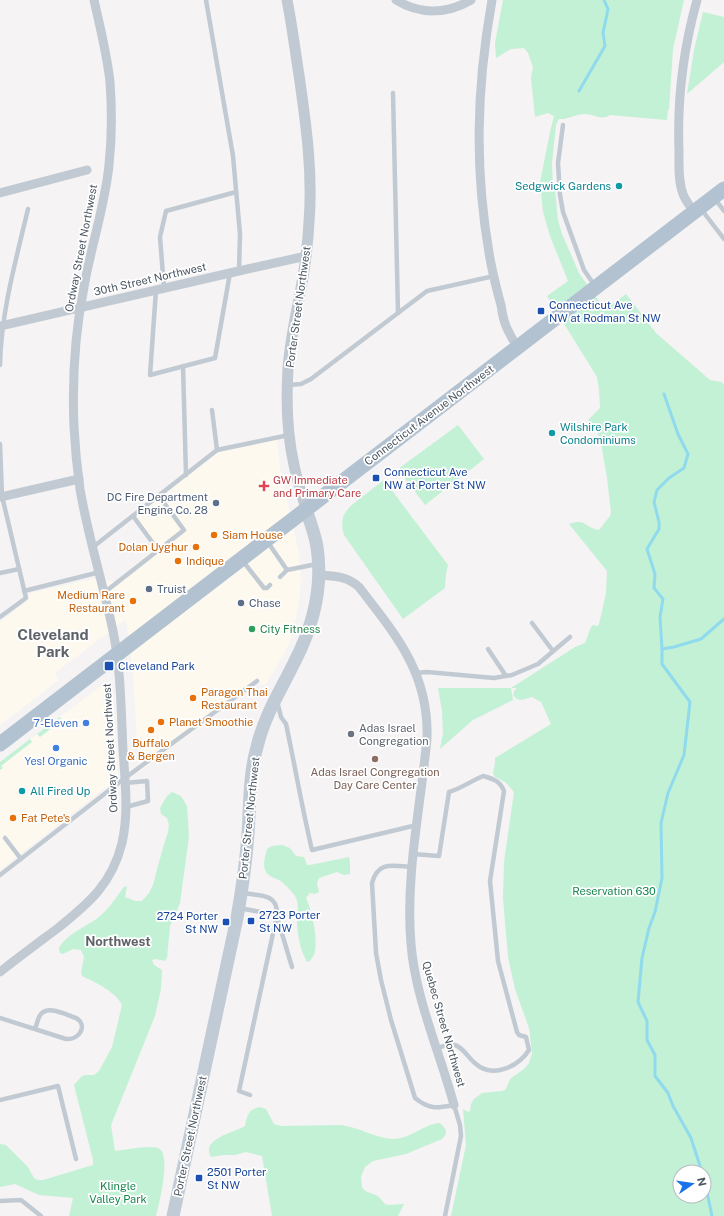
<svg xmlns="http://www.w3.org/2000/svg" width="724" height="1216" font-family="'Public Sans',sans-serif">
<style>
.commercial{fill:#fdf9ef}
.green{fill:#c3f1d5;fill-rule:evenodd}
.lines{fill:none;stroke-linecap:round;stroke-linejoin:round}
.stream{stroke:#90daee;stroke-width:3}
.service{stroke:#c1cad2;stroke-width:4.5}
.minor{stroke:#c1cad2;stroke-width:9}
.tertiary{stroke:#c1cad2;stroke-width:11}
.secondary{stroke:#c1cbd6;stroke-width:13}
.primary{stroke:#b3c2d1;stroke-width:15}
.culture-dot{fill:#0f9aa8;stroke:#fff;stroke-width:1.5}
.transit-dot{fill:#1a4fb4;stroke:#fff;stroke-width:1.5}
.health-dot{fill:#e0444e;stroke:#fff;stroke-width:1.5}
.service-dot{fill:#5c6f8a;stroke:#fff;stroke-width:1.5}
.food-dot{fill:#e8710a;stroke:#fff;stroke-width:1.5}
.leisure-dot{fill:#2e9e5b;stroke:#fff;stroke-width:1.5}
.shop-dot{fill:#3f7fe0;stroke:#fff;stroke-width:1.5}
.worship-dot{fill:#6b7280;stroke:#fff;stroke-width:1.5}
.education-dot{fill:#8d6e63;stroke:#fff;stroke-width:1.5}
.labels{text-anchor:middle;dominant-baseline:central;stroke-width:3.5;stroke-linejoin:round;paint-order:stroke}
.culture-label{font-size:11px;fill:#0d838f;stroke:#fff;text-anchor:start}
.street-label{font-size:11px;fill:#4a5661;stroke:#fff}
.transit-label{font-size:11px;fill:#164399;stroke:#fff;text-anchor:start}
.health-label{font-size:11px;fill:#be3a42;stroke:#fff;text-anchor:start}
.service-label{font-size:11px;fill:#4e5e75;stroke:#fff;text-anchor:start}
.food-label{font-size:11px;fill:#c56008;stroke:#fff;text-anchor:start}
.leisure-label{font-size:11px;fill:#27864d;stroke:#fff;text-anchor:start}
.shop-label{font-size:11px;fill:#366cbe;stroke:#fff;text-anchor:end}
.worship-label{font-size:11px;fill:#5b616d;stroke:#fff;text-anchor:start}
.education-label{font-size:11px;fill:#785e54;stroke:#fff}
.park-label{font-size:11px;fill:#17864f;stroke:#fff}
.quarter-label{font-size:13px;font-weight:bold;fill:#5f6368;stroke:#fff}
.district-label{font-size:15px;font-weight:bold;fill:#5f6368;stroke:#fff}
</style>
<rect width="100%" height="100%" fill="#f5f3f3"/>
<g class="commercial">
<polygon points="277,439 280,468 299,554 301,580 299,602 292,636 284,654 265,686 258,683 139,772 133,676 126,619 55,673 59,680 0,725 0,622 23,604 31,593 93,579 115,582 156,547 133,517 219,452"/>
<polygon points="102,685 110,688 113,695 118,778 0,870 0,762"/>
</g>
<g class="green">
<path d="M503,0H684L673,49L669,110H668L667,120L610,115C602,121 594,114 585,114C576,114 567,120 559,119L556,125L552,163L553,190H555L558,220L562,234L579,273L605,310L626,294L656,333L710,380L721,382L724,384V1216H451L466,1145L463,1109L468,1112L470,1111L471,1104L474,1099L482,1093L502,1091L506,1089L510,1079L524,1069L529,1063L532,1053L529,1028L515,989L508,957L503,898L504,862L514,792L505,782L495,777L493,773L495,763V758L551,724L541,702L532,697C524,699 519,703 513,695L515,690L517,688H511L513,700L473,720L440,749L443,733L442,711L438,688H511L575,647L585,643L591,627L593,625L598,626L599,624L606,593L607,571L569,524C587,518 584,528 599,530L610,516L611,512L607,478L601,443L598,434L588,420L600,408L599,389L597,377L547,296L568,281L550,236L543,212L540,182L550,132L554,116L548,113L535,117L531,78L533,67L528,53L524,48L511,49L496,58L495,43ZM680,1172H704V1196H680Z"/>
<polygon points="703,12 724,17 724,62 687,94 694,50"/>
<polygon points="458,425 484,459 425,505 398,469"/>
<path d="M384,480L448,565L446,574L445,588L403,619L344,535C338,514 348,508 363,496C370,491 377,485 384,480Z"/>
<polygon points="60,717 62,720 40,737 37,734"/>
<polygon points="30,739 32,742 1,766 3,768 0,770 0,762"/>
<path d="M172,792L181,796L187,806L189,836L180,903L170,926L167,958L165,961L156,959L152,960L154,965L162,970L161,989L155,1016L111,1125L115,1151C127,1150 147,1145 158,1148C172,1153 159,1205 156,1216H69L73,1198L39,1195L15,1184L0,1187V1144L6,1145L28,1167L34,1178L38,1180H43L93,1165V1160L74,1085L82,1076L85,1075H94L99,1071L112,1047L122,1005C116,992 95,982 82,976L81,972L84,957L81,950L73,949L63,954L60,953L59,948C67,933 87,927 100,916C109,909 117,896 124,887L126,886L127,887L125,897L135,901H142L149,893L153,885L162,851L168,832L169,825L167,818L161,814L160,808L167,796Z"/>
<path d="M282,845L290,848L296,856L304,857L307,865H310L349,857L350,862V874L344,875L337,872L319,878L317,883L319,892L315,894L310,893L306,898C312,911 319,941 314,955C313,957 311,959 310,961L307,962C300,949 298,937 297,923C297,914 300,904 295,896C292,891 286,886 282,882C277,878 267,877 265,870C263,864 265,856 267,849L272,846Z"/>
<path d="M260,1107L266,1109L274,1124L281,1126L341,1125C359,1127 375,1138 393,1139C411,1139 423,1124 440,1123C446,1129 449,1132 442,1139L406,1154L373,1161L365,1167L361,1177L362,1187L365,1191L378,1196L385,1204L388,1205L404,1204L398,1216H272L262,1156L246,1152L235,1155H224L211,1157C210,1155 209,1153 209,1151C207,1138 237,1131 245,1126C247,1115 249,1109 260,1107Z"/>
</g>
<g class="lines">
<g class="stream">
<polyline points="579,91 605,46 603,33 608,9 604,0"/>
<polyline points="664,394 678,434 688,454 684,468 669,478 657,490 654,502 659,522 659,529 647,549 655,574 654,588 663,599 660,617 662,649 662,664 690,702 684,755 668,793 661,823 662,878 655,912 649,928 642,958 638,1002 647,1021 647,1040 655,1055 655,1076 668,1093 673,1106 691,1138 702,1172"/>
<polyline points="662,649 674,647 701,639 724,619"/>
<polyline points="704,1178 712,1216"/>
</g>
<g class="service">
<polyline points="206,0 233,156 240,234 239,271"/>
<polyline points="393,93 398,313"/>
<polyline points="563,125 558,163 560,195 563,212 584,270 595,286"/>
<polyline points="715,199 724,211"/>
<polyline points="701,209 724,239"/>
<polyline points="164,288 160,237 166,211 236,192"/>
<polyline points="156,290 150,375 215,358 230,273"/>
<path d="M0,365C1,312 16,260 28,209"/>
<polyline points="183,366 186,475"/>
<polyline points="288,385 301,384 311,379 427,291 494,276"/>
<polyline points="212,410 217,450"/>
<polyline points="0,444 2,496 26,598 0,617"/>
<polyline points="133,516 158,550"/>
<polyline points="267,541 287,570"/>
<polyline points="93,547 217,450 289,435"/>
<polyline points="242,560 264,588 267,588 270,585"/>
<polyline points="0,573 19,569"/>
<polyline points="280,577 287,570 317,564"/>
<polyline points="24,591 100,572"/>
<polyline points="105,592 184,530 159,496"/>
<polyline points="532,623 553,651"/>
<polyline points="488,649 506,676"/>
<polyline points="416,673 427,672 494,678 512,675 538,664 570,637"/>
<path d="M277,701L281,717L286,724C295,766 302,808 312,850L417,825"/>
<polyline points="125,783 147,781 148,801 126,807"/>
<polyline points="5,838 21,859"/>
<path d="M413,854L439,856L449,792C462,788 471,781 483,776C494,779 500,781 504,791L490,881L498,961L517,1032L519,1035L526,1037L529,1050C519,1066 493,1079 476,1064C469,1059 464,1048 455,1045C450,1043 442,1047 437,1048"/>
<path d="M412,867C394,866 378,860 372,883L376,953L381,980L391,1020L415,1098C430,1110 437,1108 454,1105L460,1125L461,1136L445,1216"/>
<polyline points="0,875 125,778 257,681"/>
<path d="M243,893C260,896 278,893 277,915L239,1091L250,1095"/>
<polyline points="239,908 277,915"/>
<polyline points="277,917 292,967"/>
<path d="M0,1018L66,1039C80,1040 88,1025 76,1018C67,1015 49,1005 41,1014C38,1017 37,1024 35,1029"/>
<polyline points="0,1100 58,1086 76,1159"/>
<polyline points="0,1201 21,1200 41,1216"/>
</g>
<g class="minor">
<path d="M396,0C420,15 447,14 471,0"/>
<path d="M492,0C476,90 474,173 491,264C494,278 497,291 501,305C502,312 503,319 506,326C509,333 513,340 517,347"/>
<polyline points="0,193 87,170"/>
<path d="M694,212C690,206 685,200 683,194C678,181 679,165 679,151C677,100 683,50 697,0"/>
<polyline points="0,326 230,273 306,256"/>
<polyline points="0,497 79,479"/>
<path d="M319,575C335,576 347,576 359,587C396,635 429,673 427,738C421,805 405,876 411,944C415,997 440,1053 454,1105"/>
<path d="M0,972C19,957 38,943 58,928C89,903 112,884 122,843C129,812 125,781 123,750C121,710 121,670 113,631C103,583 88,537 80,489C77,468 75,447 74,427C72,380 75,332 84,287C91,246 105,206 109,165C112,137 112,109 110,82C107,54 100,27 94,0"/>
</g>
<path class="tertiary" d="M287,0C292,25 295,50 299,75C306,124 313,173 309,222C308,241 306,259 303,277C298,307 290,338 288,369C286,401 287,434 294,465C297,480 302,495 306,509"/>
<path class="secondary" d="M173,1216L237,918C242,890 246,862 248,834C250,805 249,775 257,747C265,714 281,690 295,661C313,626 323,586 317,547C315,534 310,522 306,509"/>
<polyline class="primary" points="0,744 724,189"/>
</g>
<g class="culture-dot">
<circle cx="619" cy="186" r="4"/>
<circle cx="552" cy="433" r="4"/>
<circle cx="22" cy="791" r="4"/>
</g>
<g class="transit-dot">
<rect x="537" y="307" width="8" height="8" rx="2"/>
<rect x="372" y="474" width="8" height="8" rx="2"/>
<rect x="104" y="661" width="10" height="10" rx="2"/>
<rect x="247" y="917" width="8" height="8" rx="2"/>
<rect x="222" y="918" width="8" height="8" rx="2"/>
<rect x="195" y="1174" width="8" height="8" rx="2"/>
</g>
<path class="health-dot" d="M262 480h4v4h4v4h-4v4h-4v-4h-4v-4h4z"/>
<g class="service-dot">
<circle cx="216" cy="503" r="4"/>
<circle cx="149" cy="589" r="4"/>
<circle cx="241" cy="603" r="4"/>
</g>
<g class="food-dot">
<circle cx="214" cy="535" r="4"/>
<circle cx="196" cy="547" r="4"/>
<circle cx="178" cy="561" r="4"/>
<circle cx="133" cy="601" r="4"/>
<circle cx="193" cy="698" r="4"/>
<circle cx="161" cy="722" r="4"/>
<circle cx="151" cy="730" r="4"/>
<circle cx="13" cy="818" r="4"/>
</g>
<circle class="leisure-dot" cx="252" cy="629" r="4"/>
<g class="shop-dot">
<circle cx="86" cy="723" r="4"/>
<circle cx="56" cy="748" r="4"/>
</g>
<circle class="worship-dot" cx="351" cy="734" r="4"/>
<circle class="education-dot" cx="375" cy="759" r="4"/>
<g class="labels">
<g class="culture-label">
<text x="611" y="186" text-anchor="end">Sedgwick Gardens</text>
<text x="560" y="427">Wilshire Park<tspan x="560" dy="13">Condominiums</tspan></text>
<text x="30" y="791">All Fired Up</text>
</g>
<g class="street-label">
<text transform="translate(81 248) rotate(-79)">Ordway Street Northwest</text>
<text transform="translate(150 279) rotate(-13)">30th Street Northwest</text>
<text transform="translate(298 307) rotate(-82)">Porter Street Northwest</text>
<text transform="translate(429 415) rotate(-37)">Connecticut Avenue Northwest</text>
<text transform="translate(110 748) rotate(-93)">Ordway Street Northwest</text>
<text transform="translate(249 818) rotate(-84)">Porter Street Northwest</text>
<text transform="translate(444 1024) rotate(74)">Quebec Street Northwest</text>
<text transform="translate(190 1136) rotate(-78)">Porter Street Northwest</text>
</g>
<g class="transit-label">
<text x="549" y="305">Connecticut Ave<tspan x="549" dy="13">NW at Rodman St NW</tspan></text>
<text x="384" y="472">Connecticut Ave<tspan x="384" dy="13">NW at Porter St NW</tspan></text>
<text x="118" y="666">Cleveland Park</text>
<text x="259" y="915">2723 Porter<tspan x="259" dy="13">St NW</tspan></text>
<text x="218" y="916" text-anchor="end">2724 Porter<tspan x="218" dy="13">St NW</tspan></text>
<text x="207" y="1172">2501 Porter<tspan x="207" dy="13">St NW</tspan></text>
</g>
<g class="health-label">
<text x="273" y="480">GW Immediate<tspan x="273" dy="13">and Primary Care</tspan></text>
</g>
<g class="service-label">
<text x="208" y="497" text-anchor="end">DC Fire Department<tspan x="208" dy="13">Engine Co. 28</tspan></text>
<text x="157" y="589">Truist</text>
<text x="249" y="603">Chase</text>
</g>
<g class="food-label">
<text x="222" y="535">Siam House</text>
<text x="188" y="547" text-anchor="end">Dolan Uyghur</text>
<text x="186" y="561">Indique</text>
<text x="125" y="595" text-anchor="end">Medium Rare<tspan x="125" dy="13">Restaurant</tspan></text>
<text x="201" y="692">Paragon Thai<tspan x="201" dy="13">Restaurant</tspan></text>
<text x="169" y="722">Planet Smoothie</text>
<text x="151" y="743" text-anchor="middle">Buffalo<tspan x="151" dy="13">&amp; Bergen</tspan></text>
<text x="21" y="818">Fat Pete's</text>
</g>
<g class="leisure-label">
<text x="260" y="629">City Fitness</text>
</g>
<g class="shop-label">
<text x="78" y="723">7-Eleven</text>
<text x="56" y="761" text-anchor="middle">Yes! Organic</text>
</g>
<g class="worship-label">
<text x="359" y="728">Adas Israel<tspan x="359" dy="13">Congregation</tspan></text>
</g>
<g class="education-label">
<text x="375" y="772">Adas Israel Congregation<tspan x="375" dy="13">Day Care Center</tspan></text>
</g>
<g class="park-label">
<text x="614" y="891">Reservation 630</text>
<text x="118" y="1186">Klingle<tspan x="118" dy="13">Valley Park</tspan></text>
</g>
<g class="quarter-label">
<text x="118" y="941">Northwest</text>
</g>
<g class="district-label">
<text x="53" y="634">Cleveland<tspan x="53" dy="17">Park</tspan></text>
</g>
</g>
<g transform="translate(692 1184) rotate(77)"><circle r="19" fill="#ffffff" stroke="#b7bbc0"/>
<path d="M0-3L7 15L0 10L-7 15Z" fill="#1a73e8"/>
<text y="-6" font-size="11" font-weight="bold" text-anchor="middle" fill="#4a5661">N</text>
</g>
</svg>
